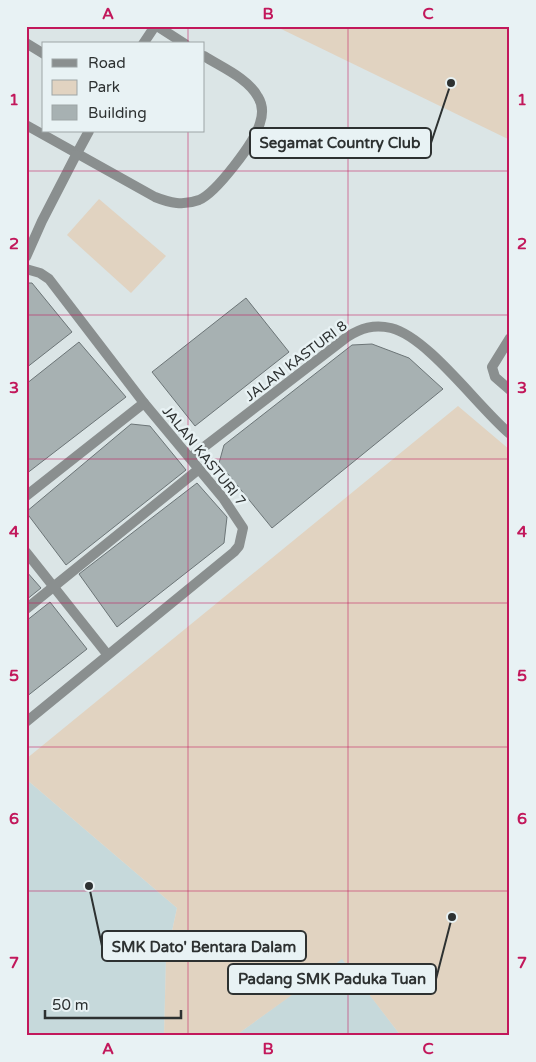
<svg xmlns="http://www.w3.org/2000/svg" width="536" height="1062" font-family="'Varela Round',sans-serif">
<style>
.built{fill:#c6d9db}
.green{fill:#e1d3c1}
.building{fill:#a7b1b2;stroke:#6c7577}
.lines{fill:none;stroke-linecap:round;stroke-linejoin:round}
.lane{stroke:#8a8f8f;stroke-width:10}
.street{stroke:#8a8f8f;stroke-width:10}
.grid{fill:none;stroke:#c2185b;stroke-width:1;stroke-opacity:0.55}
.labels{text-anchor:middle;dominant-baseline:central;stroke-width:5;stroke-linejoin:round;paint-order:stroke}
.street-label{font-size:14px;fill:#2d3131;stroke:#e8f2f4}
.leader{fill:none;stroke:#2d3131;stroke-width:2}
.callout-dot{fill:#2d3131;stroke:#e8f2f4;stroke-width:2}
.callout{fill:#e8f2f4;stroke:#2d3131;stroke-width:2}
.callout-label{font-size:15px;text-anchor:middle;font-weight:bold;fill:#2d3131}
.neatline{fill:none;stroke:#c2185b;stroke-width:2}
.grid-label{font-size:16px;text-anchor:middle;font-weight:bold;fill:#c2185b}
</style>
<rect width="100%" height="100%" fill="#dbe5e6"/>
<g class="built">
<polygon points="26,779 177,908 166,959 164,1036 26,1036"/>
<polygon points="342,958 401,1036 235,1036"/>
</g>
<g class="green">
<polygon points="275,26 510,26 510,140"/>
<polygon points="99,199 166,256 131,293 67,235"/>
<polygon points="458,406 510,450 510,1036 401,1036 342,959 235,1036 164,1036 166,959 177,908 26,779 26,759"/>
</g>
<g class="building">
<polygon points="26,283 32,283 72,332 26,368"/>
<polygon points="246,298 289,352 195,426 152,372"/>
<polygon points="79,342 126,397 26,474 26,384"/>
<polygon points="372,344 409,358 443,389 272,528 219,463 224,445 352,345"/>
<polygon points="131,424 150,426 186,470 66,565 26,512"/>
<polygon points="197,483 227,517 224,543 117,627 79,574"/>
<polygon points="26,571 41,588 26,600"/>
<polygon points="50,602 87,649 26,697 26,621"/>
</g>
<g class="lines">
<g class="lane">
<polyline points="157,26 185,44"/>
<polyline points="26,43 44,54"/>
<polyline points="143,44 155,26"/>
<path d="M26,125L155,197C170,203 183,206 199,200C216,193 255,142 260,123C263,114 263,105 258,97C248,78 221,67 204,56"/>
<polyline points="76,155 89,131"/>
<polyline points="510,338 492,367 495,377 510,390"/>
<polyline points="26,552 107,654"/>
<polyline points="26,609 199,469"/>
</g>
<g class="street">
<polyline points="26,257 42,221 76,155"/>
<polyline points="26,269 40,273 49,279 144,403 223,498 243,528 239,546 234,552 26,722"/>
<path d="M191,457L347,337C361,328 374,324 391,328C428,337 478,407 510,434"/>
<polyline points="26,496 144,403"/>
</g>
</g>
<path class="grid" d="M188,26V44M348,26V1036M188,131V1036M26,171H510M26,315H510M26,459H510M26,603H510M26,747H510M26,891H510"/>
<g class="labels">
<g class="street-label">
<text transform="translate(296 361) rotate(-37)">JALAN KASTURI 8</text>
<text transform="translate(204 456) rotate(51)">JALAN KASTURI 7</text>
</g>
</g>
<path class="leader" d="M451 83L431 143M89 886L102 946M452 917L436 979"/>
<g class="callout-dot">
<circle cx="451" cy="83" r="5"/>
<circle cx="89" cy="886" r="5"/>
<circle cx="452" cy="917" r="5"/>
</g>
<g class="callout">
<rect x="250" y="128" width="181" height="30" rx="5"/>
<rect x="102" y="931" width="204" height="30" rx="5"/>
<rect x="228" y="964" width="208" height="30" rx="5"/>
</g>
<g class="callout-label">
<text x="340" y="148">Segamat Country Club</text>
<text x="204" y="952">SMK Dato' Bentara Dalam</text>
<text x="332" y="984">Padang SMK Paduka Tuan</text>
</g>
<rect width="536" height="1062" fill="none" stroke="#e8f2f4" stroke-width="55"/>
<rect x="42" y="42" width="162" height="90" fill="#e8f2f4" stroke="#9da5a6"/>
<rect x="52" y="59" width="25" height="8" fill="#8a8f8f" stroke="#9da5a6"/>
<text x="88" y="68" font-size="15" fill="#2d3131">Road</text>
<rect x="52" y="80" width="25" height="15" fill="#e1d3c1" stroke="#9da5a6"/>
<text x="88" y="92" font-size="15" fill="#2d3131">Park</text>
<rect x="52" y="105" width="25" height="15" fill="#a7b1b2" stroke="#9da5a6"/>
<text x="88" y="118" font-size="15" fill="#2d3131">Building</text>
<path d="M45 1010v8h136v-8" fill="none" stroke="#2d3131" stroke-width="2.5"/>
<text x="52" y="1010" font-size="15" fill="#2d3131" stroke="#e8f2f4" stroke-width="4" paint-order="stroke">50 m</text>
<rect x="28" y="28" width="480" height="1006" class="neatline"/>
<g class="grid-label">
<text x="108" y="19">A</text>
<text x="268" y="19">B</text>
<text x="428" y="19">C</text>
<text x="14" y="105">1</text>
<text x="522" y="105">1</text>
<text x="14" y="249">2</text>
<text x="522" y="249">2</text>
<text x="14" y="393">3</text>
<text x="522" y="393">3</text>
<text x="14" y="537">4</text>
<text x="522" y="537">4</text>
<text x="14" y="681">5</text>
<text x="522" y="681">5</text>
<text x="14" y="824">6</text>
<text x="522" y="824">6</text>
<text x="14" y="968">7</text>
<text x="522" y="968">7</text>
<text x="108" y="1054">A</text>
<text x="268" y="1054">B</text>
<text x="428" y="1054">C</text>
</g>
</svg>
